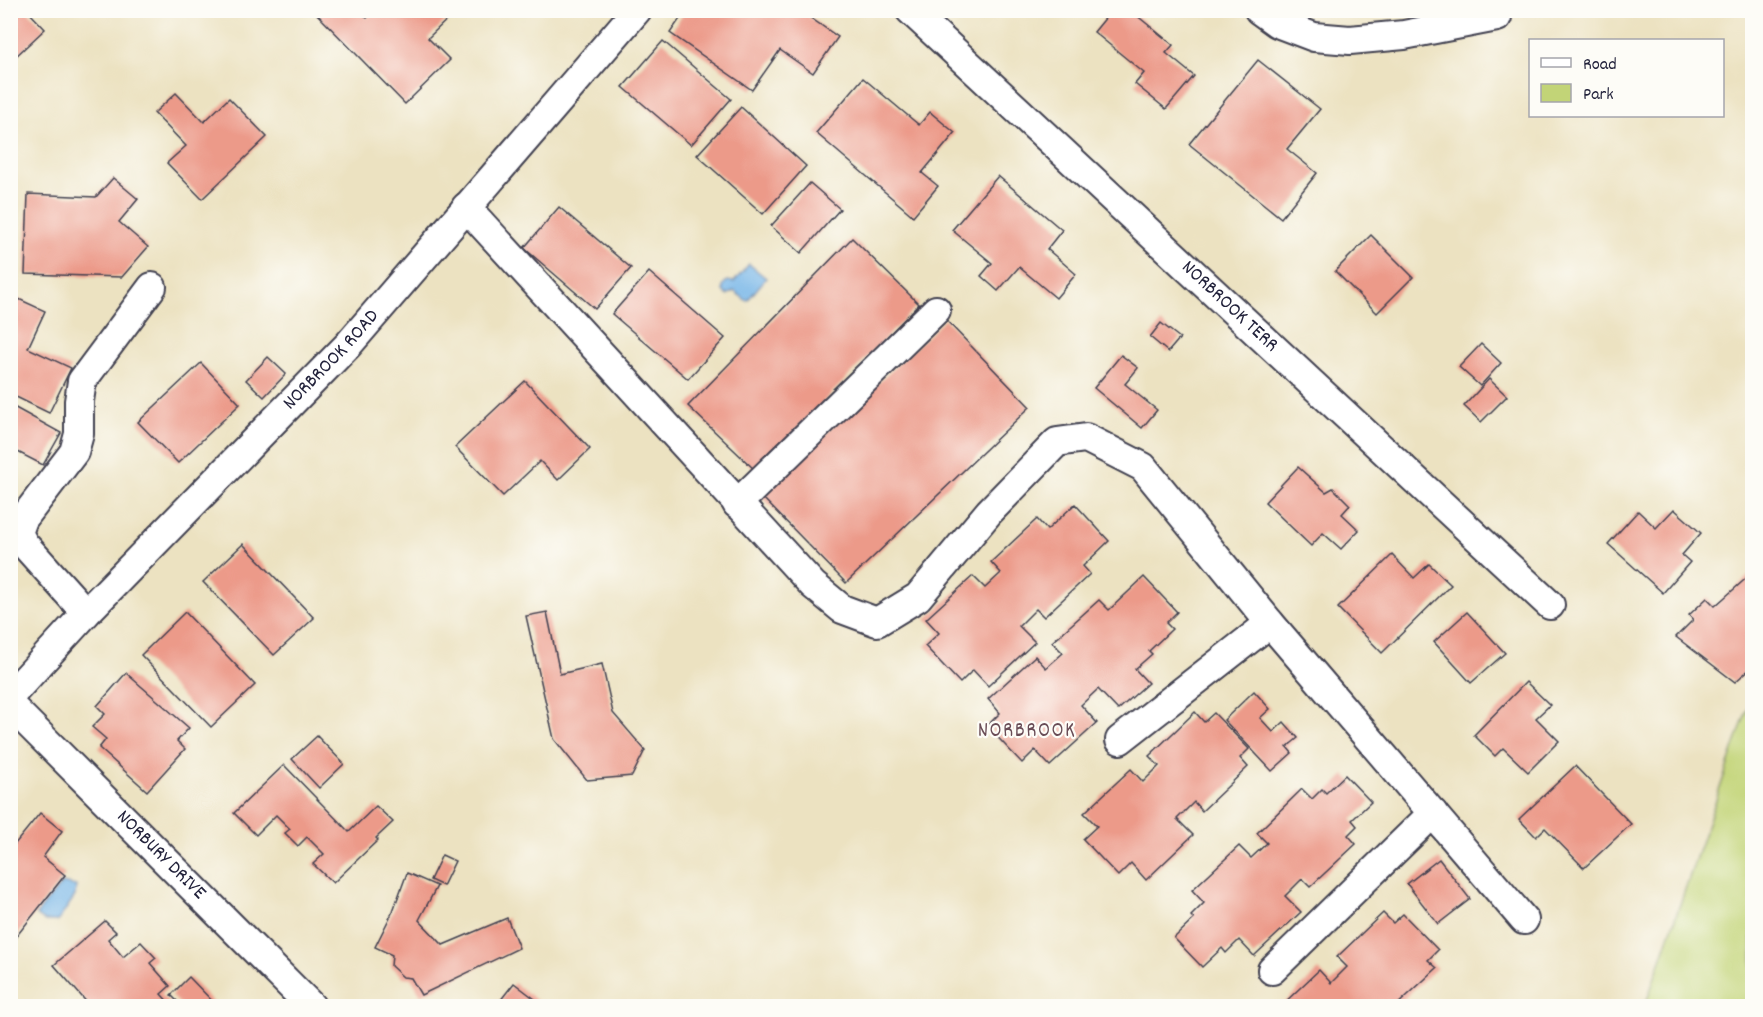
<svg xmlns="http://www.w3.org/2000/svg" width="1763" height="1017" font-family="Dekko,sans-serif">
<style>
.green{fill:#c2d477;stroke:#727b59;stroke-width:1.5}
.water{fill:#73b4e7;stroke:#4a6b91;stroke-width:1.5}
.building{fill:#ec9a89}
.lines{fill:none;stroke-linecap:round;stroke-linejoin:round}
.street-casing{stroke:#403f4f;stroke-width:32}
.street{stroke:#fff;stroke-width:28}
.labels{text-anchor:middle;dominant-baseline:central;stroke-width:4.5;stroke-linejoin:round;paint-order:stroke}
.street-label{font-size:20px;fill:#22223b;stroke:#fdfcf7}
.neighbourhood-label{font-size:21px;letter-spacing:1.5px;fill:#694c56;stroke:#fdfcf7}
</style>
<rect width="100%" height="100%" fill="#fdfcf7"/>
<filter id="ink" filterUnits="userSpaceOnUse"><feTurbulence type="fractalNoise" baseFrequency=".0167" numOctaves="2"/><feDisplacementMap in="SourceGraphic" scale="12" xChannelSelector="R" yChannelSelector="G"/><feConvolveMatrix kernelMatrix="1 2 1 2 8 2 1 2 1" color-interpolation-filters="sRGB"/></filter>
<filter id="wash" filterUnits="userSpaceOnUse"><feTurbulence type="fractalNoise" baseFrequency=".008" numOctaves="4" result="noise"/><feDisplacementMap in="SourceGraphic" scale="24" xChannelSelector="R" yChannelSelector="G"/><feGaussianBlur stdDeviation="1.35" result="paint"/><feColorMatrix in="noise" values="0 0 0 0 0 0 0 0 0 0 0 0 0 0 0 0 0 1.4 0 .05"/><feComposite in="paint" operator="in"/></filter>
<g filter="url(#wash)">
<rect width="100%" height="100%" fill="#ece2c1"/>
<polygon class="green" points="1752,695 1752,1006 1645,1006"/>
<g class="water">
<polygon points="749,264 766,278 747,301 734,291 727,295 723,291 723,285 727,281 734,282"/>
<polygon points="62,883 76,886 75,896 58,921 45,921 36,915"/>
</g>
<g id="blocks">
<g class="building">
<polygon points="10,10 27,10 45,29 14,58 10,54"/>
<polygon points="313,10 359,10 367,18 375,10 457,10 428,38 450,60 405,104"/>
<polygon points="686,10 799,10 838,37 813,73 780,50 752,90 670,33"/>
<polygon points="1112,10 1130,10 1173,45 1166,53 1194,76 1166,109 1135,84 1144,73 1094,32"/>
<polygon points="663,41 731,99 691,145 623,87"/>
<polygon points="1258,60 1320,109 1287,149 1317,173 1281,218 1189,144"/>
<polygon points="863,78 919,125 930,112 955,133 922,173 938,186 913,216 816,133"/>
<polygon points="176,93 204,122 229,98 267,137 202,199 167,163 186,146 154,113"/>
<polygon points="741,107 806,166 763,214 697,155"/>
<polygon points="998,176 1062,230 1047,249 1076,274 1056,298 1019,267 998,291 981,276 992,263 952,230"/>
<polygon points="113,178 138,199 119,222 148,247 122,277 25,274 28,194 96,197"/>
<polygon points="810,183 840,209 801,253 771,226"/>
<polygon points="559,207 631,268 595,309 524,248"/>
<polygon points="1371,235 1413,277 1377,313 1335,271"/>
<polygon points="852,238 919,304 756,471 688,406"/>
<polygon points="649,272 725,338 688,379 612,314"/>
<polygon points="10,295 45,311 28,348 71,368 49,413 10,394"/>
<polygon points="945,319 1030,407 846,583 761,496"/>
<polygon points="1161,323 1180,338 1168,352 1150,337"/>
<polygon points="1481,344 1501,363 1480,386 1459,367"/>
<polygon points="1121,355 1138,368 1125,384 1157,410 1142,428 1094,388"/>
<polygon points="268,357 286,374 264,397 246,380"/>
<polygon points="201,363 240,404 178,463 138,422"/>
<polygon points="1489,379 1507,396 1481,422 1464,406"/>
<polygon points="525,381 590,449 558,480 540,461 503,496 455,447"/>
<polygon points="10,405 61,433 43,465 10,448"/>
<polygon points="1298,467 1326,492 1333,488 1350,505 1342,514 1359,530 1341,549 1323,533 1311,546 1265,502"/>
<polygon points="1075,504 1109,541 1083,566 1090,574 1044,617 1036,609 1019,626 1035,642 988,686 973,670 960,683 925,646 939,633 926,619 973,576 985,588 1001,573 991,562 1037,519 1047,530"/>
<polygon points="1674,509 1701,533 1682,555 1690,562 1663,593 1608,544 1638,511 1656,528"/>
<polygon points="243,544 314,618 274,655 203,582"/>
<polygon points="1392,555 1414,578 1429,564 1451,585 1382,653 1338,608"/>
<polygon points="1751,574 1752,575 1752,667 1735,682 1676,637 1693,620 1689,615 1707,598 1715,606"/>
<polygon points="1144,577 1177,612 1166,623 1172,629 1149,651 1152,654 1135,669 1148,683 1118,710 1098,689 1081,705 1097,723 1050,766 1035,750 1022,763 987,726 1000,713 988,699 1035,656 1046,668 1063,653 1052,642 1099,600 1109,610"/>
<polygon points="185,612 255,685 211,727 141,655"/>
<polygon points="547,612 560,674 602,664 613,713 645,750 632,776 587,780 554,739 526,616"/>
<polygon points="1467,612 1505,653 1471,683 1434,642"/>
<polygon points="126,673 189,728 177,741 185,749 147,791 99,748 106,739 92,727 105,714 97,706"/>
<polygon points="1526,682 1550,705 1536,718 1559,741 1528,772 1503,748 1495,756 1474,735"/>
<polygon points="1254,691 1270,709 1260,718 1273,732 1284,722 1298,738 1287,747 1292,753 1272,771 1224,720"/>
<polygon points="1195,712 1204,722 1214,713 1249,749 1240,758 1248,767 1202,811 1194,802 1177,819 1193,835 1146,880 1131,863 1118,876 1083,839 1097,826 1084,813 1131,769 1143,782 1159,766 1149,756"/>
<polygon points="317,736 344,764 319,788 292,759"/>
<polygon points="284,765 349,832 376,806 393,822 376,838 378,840 333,883 313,864 324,854 307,837 298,846 285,833 290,829 276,815 256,835 234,813"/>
<polygon points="1575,766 1631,824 1584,868 1545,828 1536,837 1519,819"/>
<polygon points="1345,775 1371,802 1352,820 1357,826 1348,835 1356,844 1310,887 1302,879 1285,896 1301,912 1254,956 1239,940 1226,953 1222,948 1202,967 1174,938 1194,919 1191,916 1204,903 1192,890 1239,846 1251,858 1267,843 1257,833 1302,789 1312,799 1322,789 1326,793"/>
<polygon points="40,813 62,831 43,857 65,875 15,938 10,934 10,850"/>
<polygon points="442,855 455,861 443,886 430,880"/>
<polygon points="1439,859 1470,899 1438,924 1407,884"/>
<polygon points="407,873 437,886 419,920 443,945 507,918 519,948 421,995 411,978 403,977 391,966 392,955 375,947 393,911"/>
<polygon points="1383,913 1393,923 1403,914 1438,950 1428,960 1437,968 1396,1006 1386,1006 1383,1003 1380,1006 1281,1006 1319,970 1331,983 1347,967 1337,957"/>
<polygon points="105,921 116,932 108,939 123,957 141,942 156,958 150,963 170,986 161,994 172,1006 90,1006 54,965"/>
<polygon points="189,977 217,1006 182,1006 171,995"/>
<polygon points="514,983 544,1006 496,1006"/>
</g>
</g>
</g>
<g filter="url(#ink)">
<use href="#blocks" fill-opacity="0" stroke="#403f4f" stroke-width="1.5"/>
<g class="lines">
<g class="street-casing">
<g id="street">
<path id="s1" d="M910,10L1550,605"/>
<polyline points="1259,10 1277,23 1314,37 1350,40 1404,35 1497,17"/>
<polyline points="466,207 813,585 842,609 877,622 918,597 989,512 1057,442 1086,438 1143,467 1270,623 1524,920"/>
<polyline points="737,504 936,310"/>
<polyline points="86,613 24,544 18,533 23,519 74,452 79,434 79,401 82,381 152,287"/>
<path id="s2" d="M10,696L86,613L348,345L637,10"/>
<path id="s3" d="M10,705L311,1006"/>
<polyline points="1120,740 1270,623"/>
<polyline points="1272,970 1433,813"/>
</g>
</g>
<use href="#street" class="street"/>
</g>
</g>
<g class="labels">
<g class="street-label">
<text stroke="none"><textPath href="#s1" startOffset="436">NORBROOK TERR</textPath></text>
<text stroke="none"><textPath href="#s2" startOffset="465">NORBROOK ROAD</textPath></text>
<text stroke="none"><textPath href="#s3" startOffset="213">NORBURY DRIVE</textPath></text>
</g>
<g class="neighbourhood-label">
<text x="1027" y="732">NORBROOK</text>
</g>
</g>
<rect width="1763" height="1017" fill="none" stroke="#fdfcf7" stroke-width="36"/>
<rect x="1529" y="39" width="195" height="78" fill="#fdfcf7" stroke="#a5a5ac" stroke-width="1.5"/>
<rect x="1541" y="58" width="30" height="9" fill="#ffffff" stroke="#a5a5ac" stroke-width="1.5"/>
<text x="1583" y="69" font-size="18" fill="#22223b">Road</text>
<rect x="1541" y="84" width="30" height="18" fill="#c2d477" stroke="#a5a5ac" stroke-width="1.5"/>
<text x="1583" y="99" font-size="18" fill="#22223b">Park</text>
</svg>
